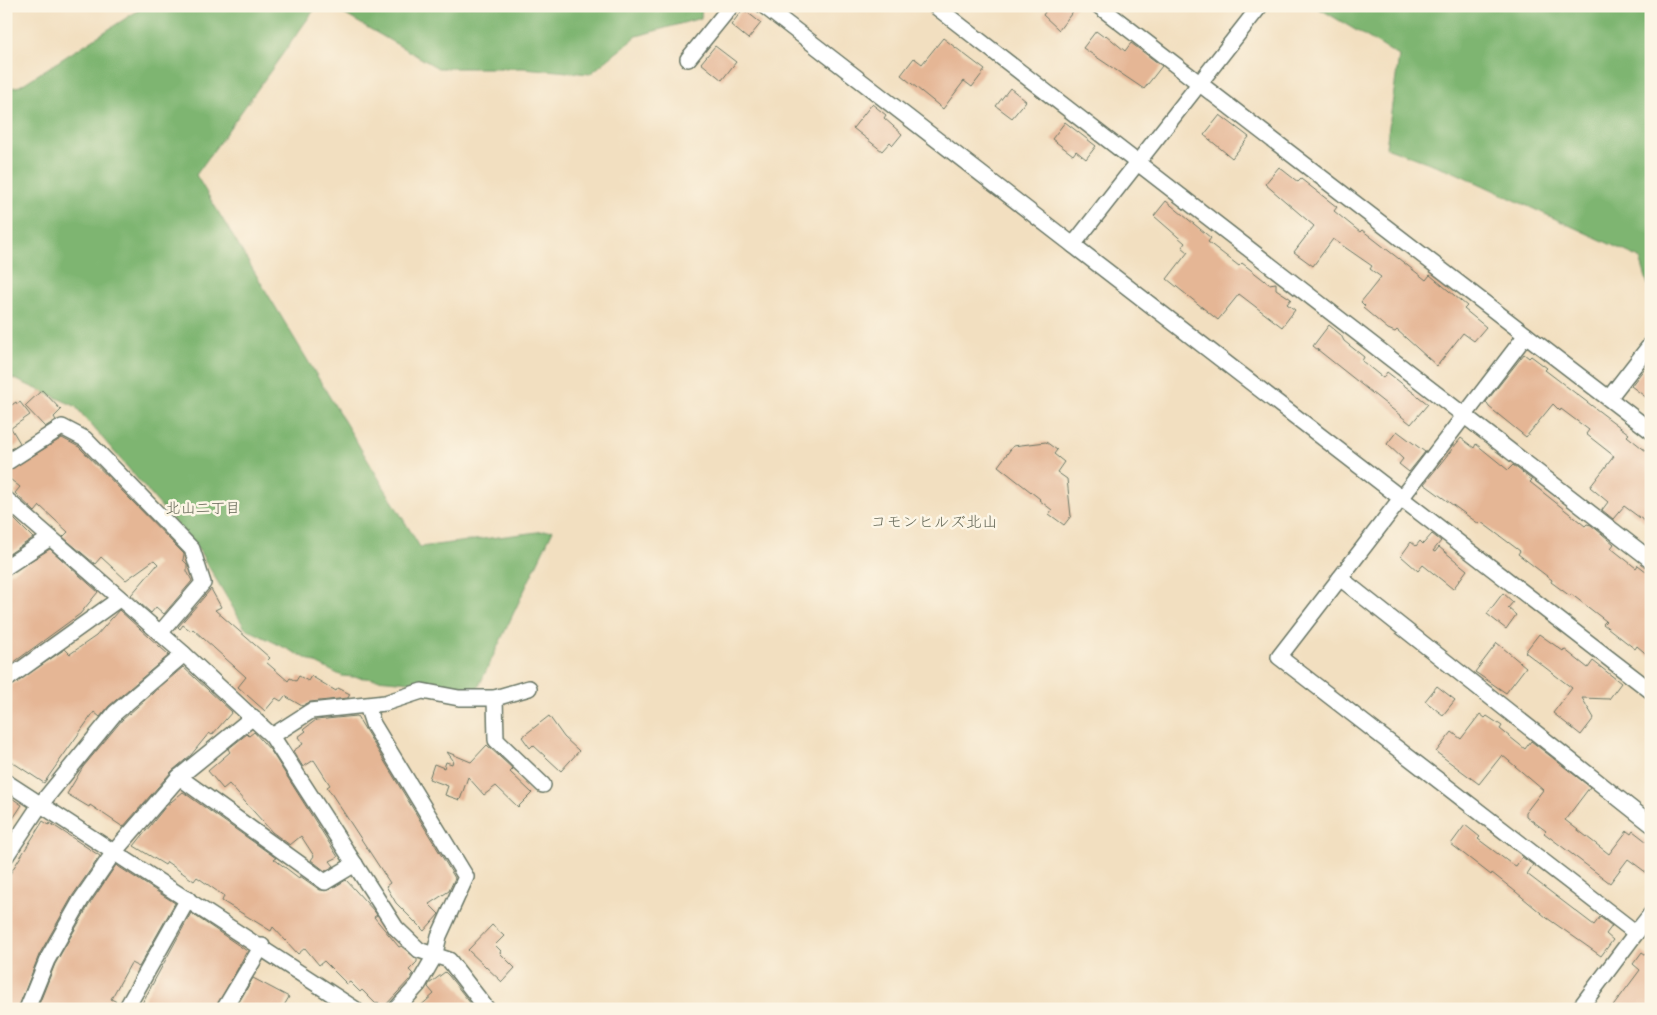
<svg xmlns="http://www.w3.org/2000/svg" width="1657" height="1015" font-family="'Patrick Hand','Klee One',sans-serif">
<style>
.forest{fill:#7eb571;stroke:#4e7952}
.building{fill:#e5b695}
.lines{fill:none;stroke-linecap:round;stroke-linejoin:round}
.minor-casing{stroke:#697665;stroke-width:18}
.minor{stroke:#fff;stroke-width:15}
.labels{text-anchor:middle;dominant-baseline:central;stroke-width:5;stroke-linejoin:round;paint-order:stroke}
.neighbourhood-label{font-size:15px;fill:#646756;stroke:#fcf5e5}
.quarter-label{font-size:16px;fill:#646756;stroke:#fcf5e5}
</style>
<rect width="100%" height="100%" fill="#fcf5e5"/>
<filter id="ink" filterUnits="userSpaceOnUse"><feTurbulence type="fractalNoise" baseFrequency=".02" numOctaves="2"/><feDisplacementMap in="SourceGraphic" scale="10" xChannelSelector="R" yChannelSelector="G"/><feConvolveMatrix kernelMatrix="1 2 1 2 8 2 1 2 1" color-interpolation-filters="sRGB"/></filter>
<filter id="wash" filterUnits="userSpaceOnUse"><feTurbulence type="fractalNoise" baseFrequency=".0096" numOctaves="4" result="noise"/><feDisplacementMap in="SourceGraphic" scale="20" xChannelSelector="R" yChannelSelector="G"/><feGaussianBlur stdDeviation="1.12" result="paint"/><feColorMatrix in="noise" values="0 0 0 0 0 0 0 0 0 0 0 0 0 0 0 0 0 1.4 0 .05"/><feComposite in="paint" operator="in"/></filter>
<g filter="url(#wash)">
<rect width="100%" height="100%" fill="#f2dfc0"/>
<g class="forest">
<polygon points="145,6 317,6 196,175 420,547 553,530 478,688 342,676 245,628 200,552 75,406 12,378 6,381 6,89 20,86"/>
<polygon points="330,6 702,6 701,18 637,36 590,74 524,68 438,68"/>
<polygon points="1315,6 1651,6 1651,295 1640,258 1454,172 1386,147 1399,56"/>
</g>
<g id="blocks">
<g class="building">
<polygon points="1049,6 1077,6 1059,30 1043,15"/>
<polygon points="743,9 761,23 748,39 731,25"/>
<polygon points="1096,31 1104,37 1106,35 1125,51 1131,43 1162,66 1144,89 1083,48"/>
<polygon points="943,38 985,70 972,87 964,81 943,109 901,75 914,58 922,64"/>
<polygon points="715,46 736,62 722,80 701,63"/>
<polygon points="1010,88 1026,101 1012,118 996,106"/>
<polygon points="872,104 886,115 884,118 902,134 893,145 890,142 882,151 853,128"/>
<polygon points="1220,115 1249,137 1232,158 1204,135"/>
<polygon points="1065,122 1096,146 1086,159 1076,151 1073,155 1052,139"/>
<polygon points="1279,167 1298,182 1301,179 1337,207 1334,211 1360,232 1362,230 1426,280 1430,275 1467,306 1464,309 1486,327 1474,341 1463,333 1437,366 1397,330 1395,332 1388,329 1363,308 1365,306 1361,302 1381,277 1370,269 1372,266 1333,239 1313,266 1294,252 1314,226 1265,184"/>
<polygon points="1166,201 1211,238 1208,242 1239,266 1242,263 1269,284 1276,283 1276,289 1291,299 1287,304 1295,310 1282,327 1239,294 1218,320 1167,279 1188,252 1182,247 1185,243 1154,216"/>
<polygon points="1329,325 1341,335 1344,341 1364,357 1362,361 1383,378 1387,372 1428,404 1411,424 1313,346"/>
<polygon points="1524,354 1529,358 1531,356 1547,368 1545,370 1629,434 1627,436 1651,455 1651,526 1624,506 1613,519 1602,510 1608,502 1590,487 1614,456 1586,434 1589,430 1561,409 1560,411 1553,404 1526,437 1489,407 1486,402"/>
<polygon points="1651,360 1651,401 1631,386"/>
<polygon points="42,390 61,410 54,417 56,420 45,427 25,406"/>
<polygon points="16,402 17,404 20,402 30,415 11,428 20,443 6,452 6,409"/>
<polygon points="1397,431 1425,452 1409,472 1399,464 1403,459 1387,444"/>
<polygon points="62,438 79,447 184,554 183,560 187,564 187,571 192,581 164,614 156,607 151,613 131,595 158,564 154,560 126,580 101,557 95,564 63,537 68,532 40,506 35,512 15,493 20,487 6,476 6,472"/>
<polygon points="1461,438 1474,448 1476,444 1508,470 1513,465 1532,480 1530,482 1585,526 1587,524 1591,525 1602,534 1614,544 1611,548 1636,568 1638,565 1651,575 1651,658 1637,646 1635,649 1603,624 1606,621 1571,594 1570,596 1551,582 1552,580 1518,554 1520,551 1481,522 1479,524 1424,484"/>
<polygon points="1046,442 1057,450 1054,454 1064,462 1057,472 1067,479 1071,516 1064,525 1049,514 1052,510 1039,500 1040,499 998,466 1013,446"/>
<polygon points="8,513 33,538 6,556 6,515"/>
<polygon points="1432,534 1441,541 1433,551 1435,552 1439,547 1467,570 1453,589 1423,565 1418,571 1401,556 1411,542 1416,546 1420,541 1423,544"/>
<polygon points="50,549 98,592 80,614 6,668 6,576"/>
<polygon points="211,589 221,607 215,610 270,658 266,662 288,681 290,678 296,681 299,676 308,681 311,676 336,691 338,688 350,694 348,698 310,702 302,706 285,696 281,701 276,698 265,711 238,687 246,677 193,629 191,631 183,625 180,629 178,627"/>
<polygon points="1503,593 1513,602 1508,608 1516,615 1506,629 1487,614"/>
<polygon points="119,610 169,655 109,706 100,717 94,712 44,783 6,758 6,689 65,649 70,654 96,636"/>
<polygon points="1539,634 1563,651 1564,649 1588,668 1593,661 1621,683 1609,699 1582,698 1594,718 1581,735 1553,713 1572,688 1525,652"/>
<polygon points="1497,643 1526,667 1506,693 1475,672"/>
<polygon points="183,667 232,712 212,735 209,733 191,755 172,771 123,827 90,805 89,807 67,794 83,767 122,720"/>
<polygon points="1437,686 1455,700 1443,715 1425,701"/>
<polygon points="1480,714 1485,718 1487,716 1502,726 1500,729 1525,749 1531,741 1590,787 1565,820 1609,854 1627,831 1631,834 1633,831 1651,845 1651,876 1628,859 1610,883 1544,833 1546,831 1526,816 1526,812 1543,790 1502,755 1479,784 1436,752 1452,732 1461,739"/>
<polygon points="357,716 455,878 449,891 429,904 439,914 424,931 396,903 386,886 390,883 327,787 330,785 314,760 303,767 293,751 303,744 298,737 306,731 304,729 316,720"/>
<polygon points="549,716 564,737 579,751 561,771 533,745 530,748 522,737"/>
<polygon points="254,732 271,751 338,857 330,861 334,866 325,871 311,860 314,856 301,836 290,845 272,832 229,784 223,789 208,771 230,752 228,749 247,734 249,736"/>
<polygon points="487,745 513,769 510,772 532,793 518,807 496,786 484,795 468,777 460,800 445,795 448,786 429,779 434,764 444,768 446,762 452,764 453,760 447,752 471,762"/>
<polygon points="183,792 276,858 274,859 299,878 300,876 320,890 329,890 346,880 375,912 377,915 374,917 399,947 401,946 417,959 417,962 409,970 413,974 411,978 383,1008 378,1002 376,1004 362,990 360,992 350,982 347,984 324,961 319,965 305,948 298,954 273,927 271,931 222,901 224,896 197,877 194,881 167,862 165,865 134,846 166,806"/>
<polygon points="6,794 22,805 6,829"/>
<polygon points="43,821 49,825 50,823 100,856 73,895 39,955 18,1009 6,1009 6,880"/>
<polygon points="1465,825 1480,837 1478,839 1510,863 1516,866 1522,857 1533,865 1527,874 1590,922 1594,925 1600,917 1612,926 1606,934 1613,940 1601,956 1547,918 1516,892 1492,873 1491,875 1451,844"/>
<polygon points="116,865 175,903 139,967 131,963 111,999 119,1003 117,1009 37,1009 55,964 89,905"/>
<polygon points="191,913 247,951 237,970 215,1009 139,1009"/>
<polygon points="492,925 504,936 495,945 501,951 500,953 515,968 502,982 468,950"/>
<polygon points="1642,952 1649,957 1651,956 1651,1009 1611,1009 1640,970 1633,964"/>
<polygon points="445,972 449,976 475,1009 417,1009 434,994 428,987 429,984"/>
<polygon points="253,978 289,997 282,1009 235,1009"/>
</g>
</g>
</g>
<g filter="url(#ink)">
<use href="#blocks" fill-opacity="0" stroke="#697665" stroke-width="1"/>
<g class="lines">
<g class="minor-casing">
<g id="minor">
<polyline points="764,6 1073,245 1260,6"/>
<polyline points="935,6 1651,560"/>
<polyline points="1099,6 1526,335"/>
<polyline points="688,59 731,6"/>
<polyline points="1073,245 1651,691"/>
<polyline points="1609,398 1651,344"/>
<polyline points="6,463 62,427 85,439 192,549 203,583 160,633"/>
<polyline points="6,499 184,654 272,736 396,928 419,950 449,960 487,1009"/>
<polyline points="6,567 50,538"/>
<polyline points="1340,578 1526,335 1651,431"/>
<polyline points="6,680 119,599"/>
<polyline points="495,698 496,740 543,785"/>
<polyline points="367,706 373,724 466,877 439,936 434,957 418,985 396,1009"/>
<polyline points="272,736 311,711 385,703 422,691 459,698 495,698 529,688"/>
<polyline points="179,777 325,882 355,864"/>
<polyline points="6,782 355,1009"/>
<polyline points="1651,824 1340,578 1279,657 1636,933 1651,914"/>
<polyline points="6,856 40,805 115,713 184,654"/>
<polyline points="27,1009 47,960 81,900 114,852 179,777 253,717"/>
<polyline points="126,1009 188,899"/>
<polyline points="224,1009 262,946"/>
<polyline points="1579,1009 1636,933"/>
</g>
</g>
<use href="#minor" class="minor"/>
</g>
</g>
<g class="labels">
<g class="neighbourhood-label">
<text x="203" y="507">北山二丁目</text>
</g>
<g class="quarter-label">
<text x="934" y="521">コモンヒルズ北山</text>
</g>
</g>
<rect width="1657" height="1015" fill="none" stroke="#fcf5e5" stroke-width="25"/>
</svg>
